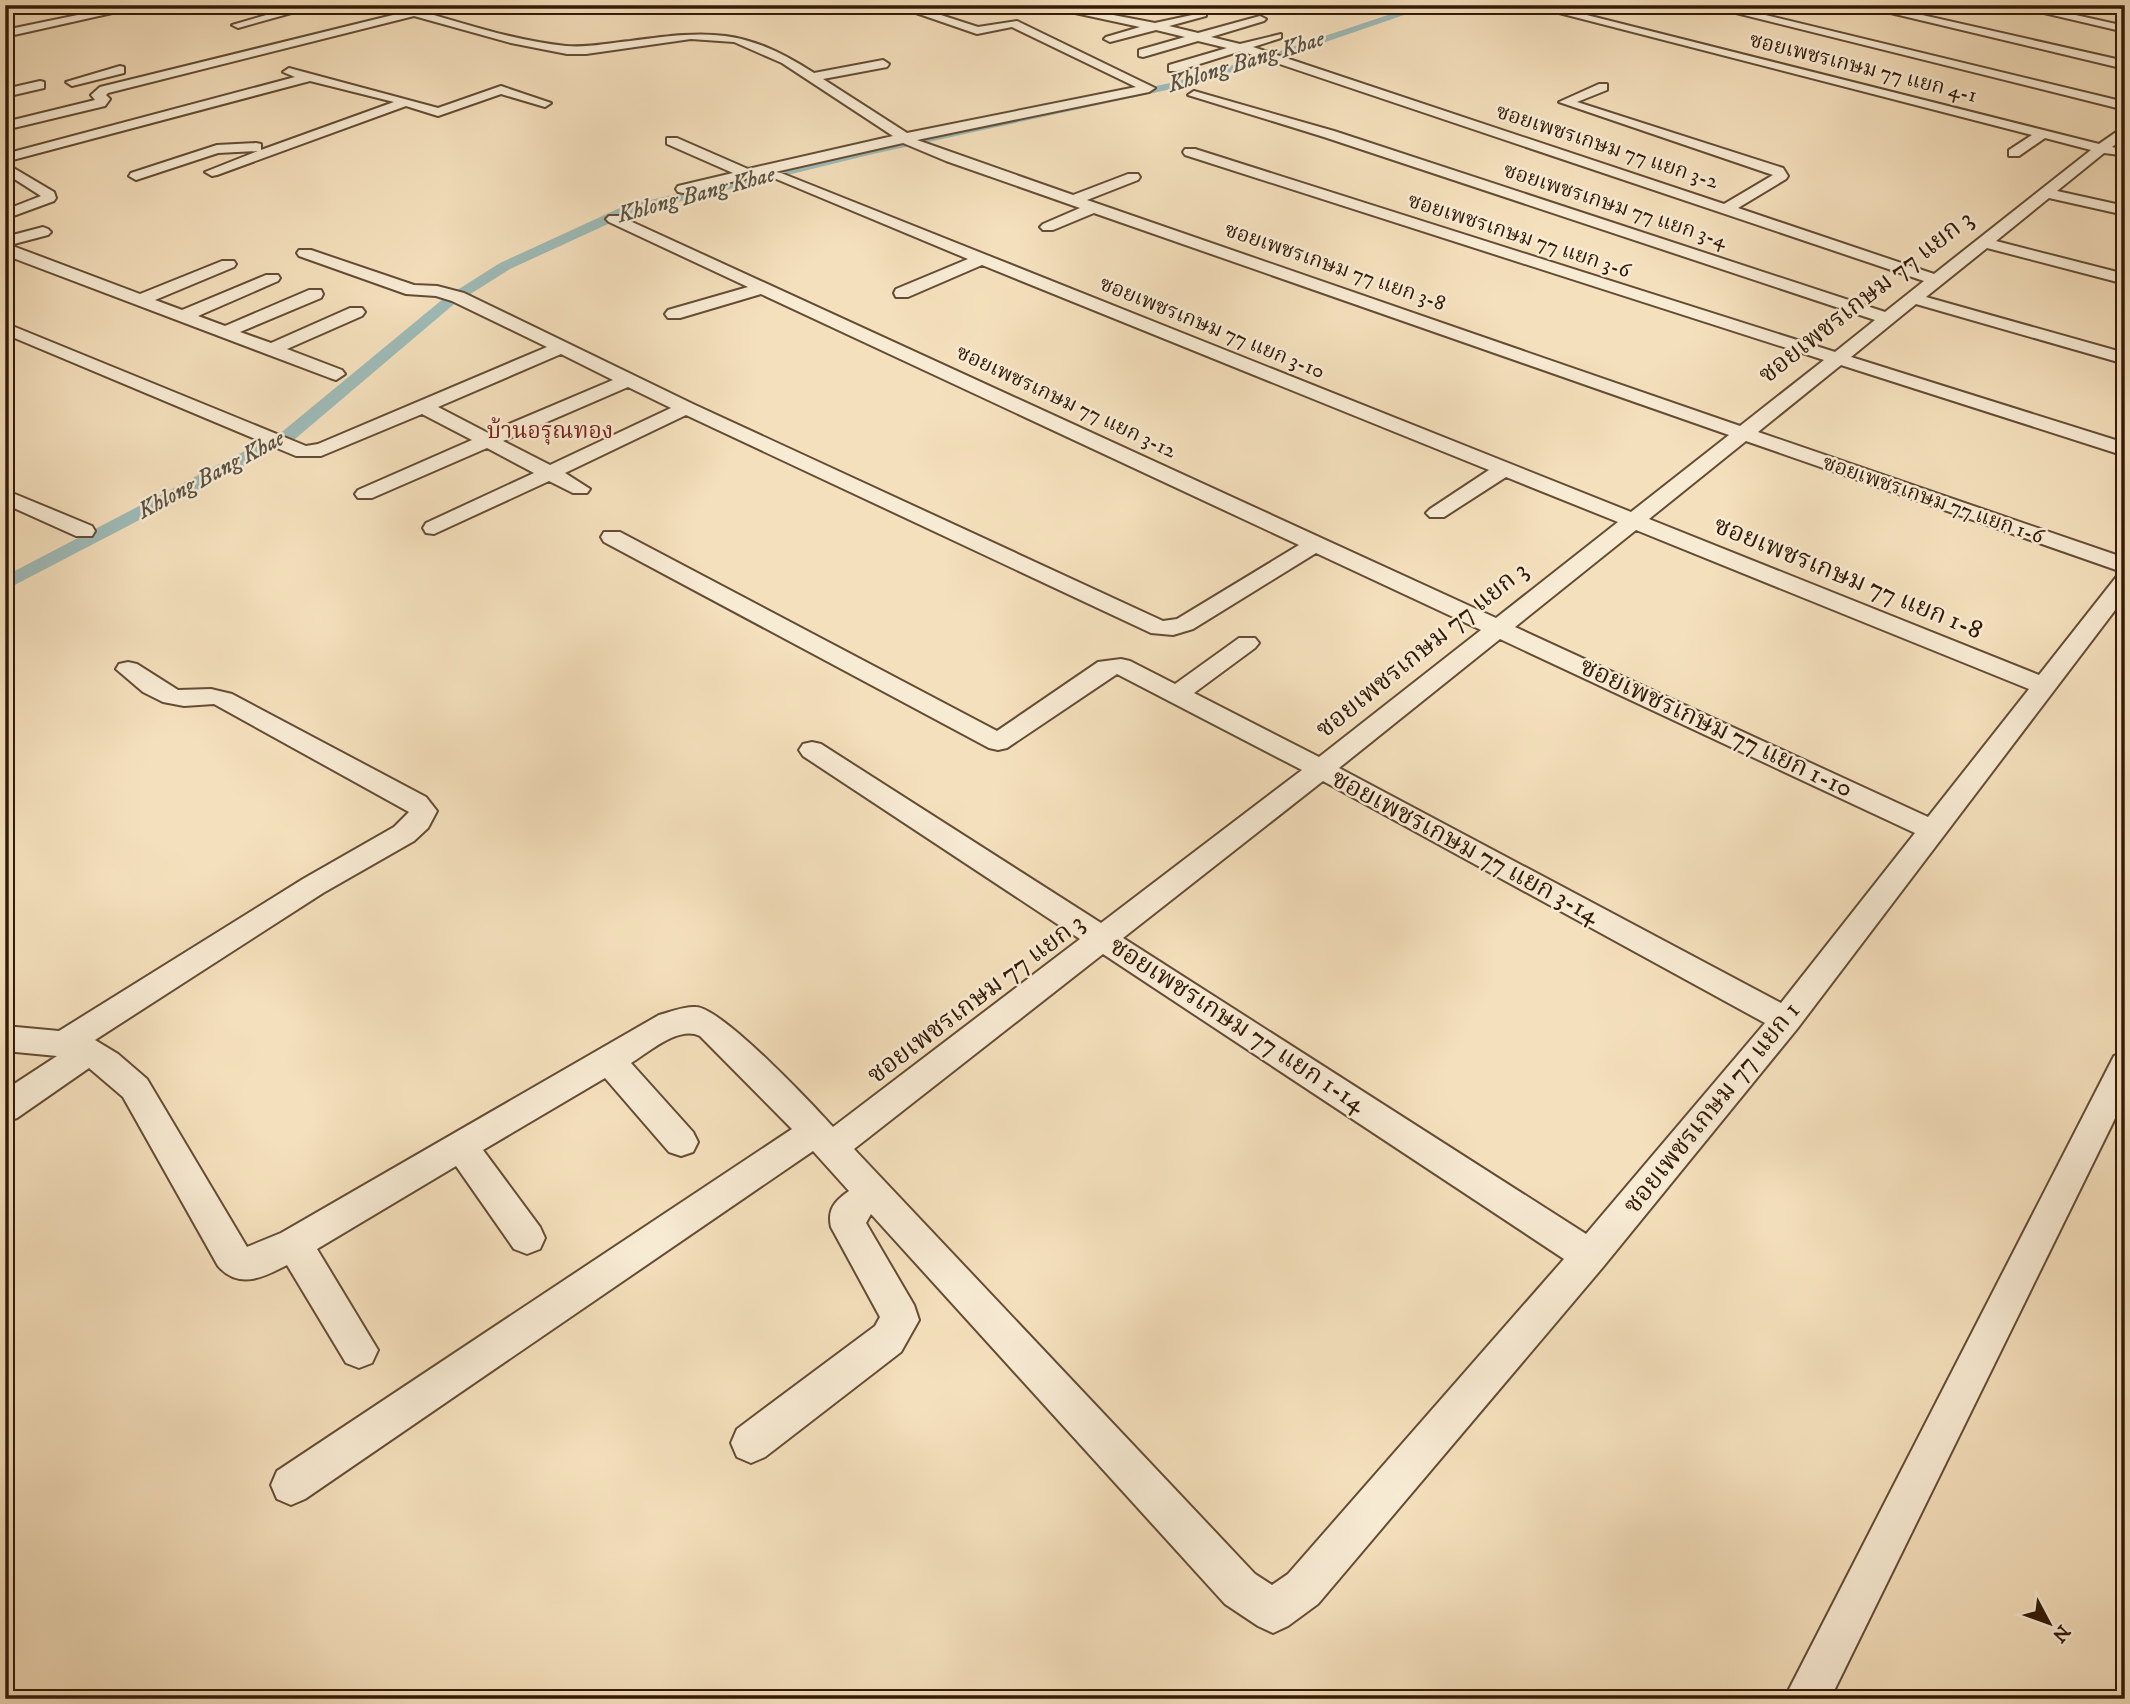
<svg xmlns="http://www.w3.org/2000/svg" width="2130" height="1704" font-family="'IM FELL DW Pica','Noto Serif Thai',serif">
<style>
.lines{fill:none;stroke-linecap:round;stroke-linejoin:round}
.canal{fill:#9ebbb8;fill-rule:evenodd}
.street-casing{stroke:#644c34;stroke-width:4}
.street{fill:#f8ebd4;fill-rule:evenodd}
.labels{text-anchor:middle;dominant-baseline:central;stroke-width:5;stroke-linejoin:round;paint-order:stroke}
.far-street-label{font-size:21px;fill:#331a06;stroke:#f8ebd4}
.far-water-label{font-size:23px;font-style:italic;fill:#585244;stroke:#f8ebd4}
.far-neighbourhood-label{font-size:23px;fill:#7a1f14;stroke:#f8ebd4}
.street-label{font-size:26px;fill:#331a06;stroke:#f8ebd4}
</style>
<rect width="100%" height="100%" fill="#f5e0bd"/>
<filter id="stains"><feTurbulence type="fractalNoise" baseFrequency=".00286" numOctaves="4"/><feColorMatrix values="0 0 0 0 .2 0 0 0 0 .09 0 0 0 0 .02 0 0 0 .5 -.17"/></filter>
<radialGradient id="worn" r=".72"><stop offset=".6" stop-color="#630" stop-opacity="0"/><stop offset="1" stop-color="#630" stop-opacity=".3"/></radialGradient>
<g class="lines">
<polygon class="canal" points="1418,5 1433,5 1276,59 1176,88 873,154 632,213 510,269 453,305 295,439 5,590 5,576 283,431 443,299 500,263 622,207 873,146 1170,83 1268,55"/>
<g class="street-casing">
<g id="street">
<polygon points="126,5 148,5 5,37 5,30"/>
<polygon points="301,5 320,5 238,28 232,25"/>
<path d="M381,5H399C454,20 509,40 566,46C587,48 609,43 630,41C710,30 744,28 814,73L883,60L889,64L887,67L823,79L907,133L1136,87L1012,27L977,34L893,5H910L978,27L1017,21L1155,88L1149,92L917,140L1073,195L1128,174H1138L1140,177L1138,180L1087,200L1740,426L1824,360L1185,155L1183,152L1185,149H1195L1835,352L1875,320L1324,137L1188,95L1194,91L1334,131L1885,312L1924,281L1247,53L1241,51L1177,71H1169V65L1227,48L1198,41L1143,57L1139,56V50L1185,37L1156,30L1110,42L1104,39L1106,37L1140,27L1038,5H1061L1155,23L1206,12V16L1169,26L1198,33L1260,16L1266,19L1264,21L1211,37L1240,44L1281,34V38L1253,47L1724,204L1773,175L1559,102L1599,84H1607V90L1577,102L1783,168L1788,176L1786,179L1738,208L1934,274L2091,150L2045,138L2019,156H2009V150L2032,135L1528,5H1547L2099,144L2125,126V137L2112,147L2120,149V155L2104,153L2057,191L2125,206V215L2049,198L1996,241L2125,274V284L1987,248L1926,297L2125,353V364L1916,304L1851,357L2125,443V456L1841,365L1758,432L2125,558V573L1746,441L1649,519L2039,675L2117,576L2125,574V597L1797,1029L1603,1267L1318,1604L1288,1626L1273,1633L1258,1626L1225,1604L871,1214L866,1223L914,1305L919,1320L901,1352L765,1457L751,1463L737,1457L731,1443L737,1429L875,1326L880,1317L831,1227C827,1209 835,1201 849,1191L813,1151L305,1499L291,1505L277,1499L271,1485L277,1471L792,1129L700,1036C679,1025 649,1052 631,1063L693,1132L698,1142L693,1152L681,1156L669,1152L605,1078L483,1150L540,1227L545,1238L540,1249L527,1254L514,1249L456,1166L317,1249L378,1350L372,1363L359,1368L346,1363L287,1265C264,1277 239,1290 218,1266L123,1097L89,1068L17,1118L5,1122V1090L57,1056L5,1051V1026L59,1031L303,879L394,827L409,812L214,704L184,706L163,702L143,692L116,669L119,664L128,662L137,664L178,690L211,689L232,694L426,797L437,811L428,828L414,841L323,893L95,1040L118,1054L147,1079L247,1247L281,1233L659,1015C670,1012 684,1006 696,1007C722,1008 812,1104 833,1127L1080,939L803,756L799,750L803,744L812,742L821,744L1101,923L1302,770L1117,674L1007,748L998,750L989,748L604,542L601,537L604,532H620L997,731L1098,662L1121,659L1130,661L1175,684L1239,638H1255L1259,643L1255,648L1194,693L1319,757L1481,630L1316,553L1193,629L1173,635L1151,633L686,415L565,473L590,489L587,493H573L549,481L434,534L426,533L423,528L426,523L534,473L487,448L372,498H358L355,494L358,490L472,440L422,414L321,456H296L5,334V323L306,446L318,444L547,347L452,301L436,296L406,294L299,256L297,253L299,250H311L414,285L437,286L464,293L693,404L1163,621L1177,619L1299,545L761,294L680,318H668L665,314L668,310L748,287L609,222L606,219L609,216H619L1496,618L1618,522L1506,477L1444,517H1430L1426,513L1430,509L1489,470L982,265L908,297H896L894,293L896,289L968,259L769,176L776,172L781,173L1631,512L1729,435L1094,213L1053,230H1043L1040,227L1043,224L1080,208L946,161L903,143L683,193L678,192L676,189L678,186L733,173L667,144V138H677L748,169L893,136L782,63L734,42L691,39L586,54H567L511,43L414,16L108,93L106,95L110,99L105,106L5,130V122L95,100L91,95L100,87L401,13ZM561,354L613,380L488,433L438,407ZM628,387L671,408L550,465L503,441ZM1636,530L2029,689L1928,817L1515,627ZM1500,639L1915,833L1781,1003L1339,768ZM1323,781L1765,1023L1586,1234L1123,938ZM1103,954L1564,1259L1288,1574L1272,1585L1255,1574L854,1149Z"/>
<polygon points="1704,5 1724,5 2125,102 2125,110"/>
<polygon points="1857,5 1878,5 2125,61 2125,69"/>
<polygon points="2010,5 2031,5 2125,26 2125,32"/>
<polygon points="120,66 124,67 124,73 72,86 66,82"/>
<polygon points="289,68 438,108 501,86 551,103 545,107 501,94 438,116 406,106 217,175 212,176 205,172 258,151 218,153 136,180 129,176 131,173 217,145 256,143 261,144 261,150 394,102 310,81 5,162 5,154 295,77 283,72"/>
<polygon points="40,81 44,82 44,88 5,97 5,89"/>
<polygon points="5,163 54,192 56,198 54,201 5,219 5,210 41,196 5,173"/>
<polygon points="43,227 48,229 51,232 48,235 10,245 140,294 222,261 234,261 236,264 234,267 155,300 182,310 266,275 278,275 280,278 278,281 198,316 225,326 309,290 321,290 323,294 321,298 240,332 271,343 350,308 362,308 365,312 362,316 287,349 342,370 345,374 336,380 330,378 5,255 5,237"/>
<polygon points="5,490 92,526 95,531 92,536 76,536 5,504"/>
<polygon points="2125,1052 2125,1098 1830,1699 1784,1699 2114,1056"/>
</g>
</g>
<use href="#street" class="street"/>
</g>
<g class="labels">
<g class="far-street-label">
<text transform="translate(1863 68) rotate(14)">ซอยเพชรเกษม 77 แยก 4-1</text>
<text transform="translate(1607 147) rotate(18)">ซอยเพชรเกษม 77 แยก 3-2</text>
<text transform="translate(1615 206) rotate(18)">ซอยเพชรเกษม 77 แยก 3-4</text>
<text transform="translate(1519 236) rotate(18)">ซอยเพชรเกษม 77 แยก 3-6</text>
<text transform="translate(1335 267) rotate(19)">ซอยเพชรเกษม 77 แยก 3-8</text>
<text transform="translate(1212 328) rotate(22)">ซอยเพชรเกษม 77 แยก 3-10</text>
<text transform="translate(1066 402) rotate(25)">ซอยเพชรเกษม 77 แยก 3-12</text>
<text transform="translate(1933 500) rotate(19)">ซอยเพชรเกษม 77 แยก 1-6</text>
</g>
<g class="far-water-label">
<text transform="translate(1246 62) rotate(-17)">Khlong Bang Khae</text>
<text transform="translate(696 195) rotate(-15)">Khlong Bang Khae</text>
<text transform="translate(211 475) rotate(-28)">Khlong Bang Khae</text>
</g>
<g class="far-neighbourhood-label">
<text x="550" y="431">บ้านอรุณทอง</text>
</g>
<g class="street-label">
<text transform="translate(1866 297) rotate(-38)">ซอยเพชรเกษม 77 แยก 3</text>
<text transform="translate(1848 578) rotate(22)">ซอยเพชรเกษม 77 แยก 1-8</text>
<text transform="translate(1422 650) rotate(-39)">ซอยเพชรเกษม 77 แยก 3</text>
<text transform="translate(1716 728) rotate(25)">ซอยเพชรเกษม 77 แยก 1-10</text>
<text transform="translate(1465 847) rotate(28)">ซอยเพชรเกษม 77 แยก 3-14</text>
<text transform="translate(976 999) rotate(-37)">ซอยเพชรเกษม 77 แยก 3</text>
<text transform="translate(1237 1025) rotate(33)">ซอยเพชรเกษม 77 แยก 1-14</text>
<text transform="translate(1712 1108) rotate(-51)">ซอยเพชรเกษม 77 แยก 1</text>
</g>
</g>
<rect width="2130" height="1704" fill="none" stroke="#f5e0bd" stroke-width="28"/>
<rect x="7" y="7" width="2116" height="1690" fill="none" stroke="#331a06" stroke-width="3.5"/>
<rect x="14" y="14" width="2102" height="1676" fill="none" stroke="#331a06" stroke-width="2"/>
<g transform="translate(2049 1623) rotate(131)" stroke="#f8ebd4" stroke-width="5" paint-order="stroke">
<path d="M0-5L12 26L0 18L-12 26Z" fill="#331a06"/>
<text y="-10" font-size="19" font-weight="bold" text-anchor="middle" fill="#331a06">N</text>
</g>
<rect width="100%" height="100%" filter="url(#stains)"/>
<rect width="100%" height="100%" fill="url(#worn)"/>
</svg>
